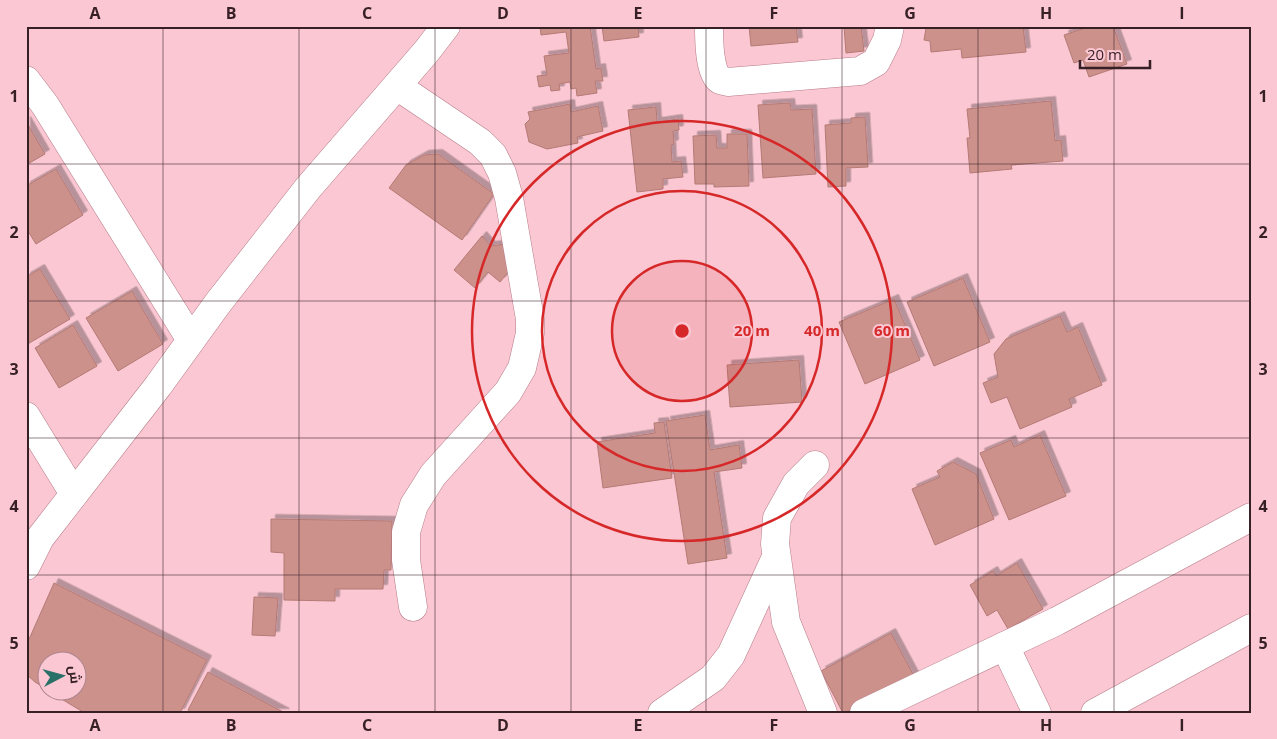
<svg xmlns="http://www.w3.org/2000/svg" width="1277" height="739" font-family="'Open Sans',Cairo,sans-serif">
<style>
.building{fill:#cd918c;stroke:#b47a75;filter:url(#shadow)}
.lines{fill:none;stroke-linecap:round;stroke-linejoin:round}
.minor-casing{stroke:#b67c89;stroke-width:29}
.minor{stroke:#fff;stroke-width:28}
.grid{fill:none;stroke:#361f25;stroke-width:1;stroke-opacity:0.55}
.ring{fill:none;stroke:#d62828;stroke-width:2.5}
.centre{fill:#d62828;stroke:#fac7d2;stroke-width:2.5}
.ring-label{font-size:15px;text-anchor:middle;font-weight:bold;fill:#d62828;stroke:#fac7d2;stroke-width:4;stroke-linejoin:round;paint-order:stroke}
.neatline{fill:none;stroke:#361f25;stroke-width:2}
.grid-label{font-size:16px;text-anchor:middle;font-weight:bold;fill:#361f25}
</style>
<defs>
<filter id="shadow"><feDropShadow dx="4.5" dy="-4.5" stdDeviation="0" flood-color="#0004"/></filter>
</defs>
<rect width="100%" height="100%" fill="#fac7d2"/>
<g class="building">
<polygon points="540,26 590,26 596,69 601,68 603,81 595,81 597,93 577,96 576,88 571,89 570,82 559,84 560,90 551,91 550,85 539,87 537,76 547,75 544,56 569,53 566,32 541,35"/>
<polygon points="602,26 638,26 639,37 604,41"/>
<polygon points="749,26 796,26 798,42 751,46"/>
<polygon points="844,26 861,26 864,51 846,53"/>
<polygon points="939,26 1023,26 1026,52 962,58 961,49 931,52 930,41 924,40 926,28"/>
<polygon points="1091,26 1113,26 1127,64 1089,77 1083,60 1074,63 1064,35"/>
<polygon points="1051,101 1055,141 1061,140 1063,161 1011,165 1012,169 970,173 967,138 970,138 967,109"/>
<polygon points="790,103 791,110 812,109 816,174 763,178 758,105"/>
<polygon points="570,104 571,112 598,106 603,131 577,137 578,143 547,149 529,142 525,124 530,119 528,112"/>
<polygon points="656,107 657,122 678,119 679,130 673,131 674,144 671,145 672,162 681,161 683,177 663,179 663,189 637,192 628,110"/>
<polygon points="865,117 868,167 846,168 846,186 828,187 825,125 851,123 851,118"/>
<polygon points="26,121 45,154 26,165"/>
<polygon points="727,134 747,134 749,186 714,187 714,184 695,184 693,136 716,135 717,148 727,148"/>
<polygon points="438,154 494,194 462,240 389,188 406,165 424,155"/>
<polygon points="56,169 83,215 36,244 26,228 26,186"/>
<polygon points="482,236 491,246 506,244 515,264 500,282 488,272 475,288 454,270"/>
<polygon points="40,269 70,319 26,345 26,277"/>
<polygon points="963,278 990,342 934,366 907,302"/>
<polygon points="132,291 163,344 118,371 86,318"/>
<polygon points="894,299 920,360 865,384 839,322"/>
<polygon points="1060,316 1067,332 1078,327 1102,385 1069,399 1072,407 1020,429 1007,397 991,403 983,383 998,377 994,354 1006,339"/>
<polygon points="73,325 97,366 59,388 35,348"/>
<polygon points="799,360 802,402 730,407 727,365"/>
<polygon points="705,415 710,450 739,445 742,468 714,472 727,558 688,564 666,421"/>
<polygon points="664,422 672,478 603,488 597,442 655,433 654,423"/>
<polygon points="1040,435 1066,496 1009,520 980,453 1011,440 1014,447"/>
<polygon points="953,462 976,474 994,519 935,545 912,489 940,477 937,471"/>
<polygon points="271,519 392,521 391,570 384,570 383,589 335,589 335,601 284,600 284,553 271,552"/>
<polygon points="1017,563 1043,609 1008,629 997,610 987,616 970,585 993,571 996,576"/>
<polygon points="54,583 207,660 180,713 83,713 83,712 50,692 78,692 78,662 48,662 48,690 35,682 26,674 26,646"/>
<polygon points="254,597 278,598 275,636 252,635"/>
<polygon points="891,633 914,676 845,713 843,713 821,671"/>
<polygon points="208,672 285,713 193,713 188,710"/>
</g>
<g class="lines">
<g class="minor-casing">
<g id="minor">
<path d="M709,26C709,38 709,73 720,80C723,81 725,81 728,82L860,71L876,62L887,40L890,26"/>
<polyline points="26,80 45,105 191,340"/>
<polyline points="397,86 480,142 493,155 502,173 509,198 530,319 530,333 522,368 508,392 433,475 414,505 406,532 406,560 413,607"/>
<polyline points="26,416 74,494"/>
<polyline points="815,465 796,484 777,518 775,544 786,622 823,713"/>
<polyline points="26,566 40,538 158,386 218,303 308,188 426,52 446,26"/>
<polyline points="1005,646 1037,713"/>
<polyline points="662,713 713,678 731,655 776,557"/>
<polyline points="864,713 1057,621 1251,517"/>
<polyline points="1095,713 1251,628"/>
</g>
</g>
<use href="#minor" class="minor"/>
</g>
<path class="grid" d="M163,26V713M299,26V713M435,26V713M571,26V713M706,26V713M842,26V713M978,26V713M1114,26V713M26,164H1251M26,301H1251M26,438H1251M26,575H1251"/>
<circle cx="682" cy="331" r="70" fill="#d62828" fill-opacity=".12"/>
<g class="ring">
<circle cx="682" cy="331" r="70"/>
<circle cx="682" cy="331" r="140"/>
<circle cx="682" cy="331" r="210"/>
</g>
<circle cx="682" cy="331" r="8" class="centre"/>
<g class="ring-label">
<text x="752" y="336">20 m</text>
<text x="822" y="336">40 m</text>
<text x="892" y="336">60 m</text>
</g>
<rect width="1277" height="739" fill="none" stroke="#fac7d2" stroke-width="55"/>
<g transform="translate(62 676) rotate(84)"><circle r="24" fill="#fac7d2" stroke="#ac848d"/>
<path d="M0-4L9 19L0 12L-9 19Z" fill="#297068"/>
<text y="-8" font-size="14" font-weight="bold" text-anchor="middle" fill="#361f25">ش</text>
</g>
<path d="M1080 60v8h70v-8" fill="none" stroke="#361f25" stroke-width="2.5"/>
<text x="1087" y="60" font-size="15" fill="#361f25" stroke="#fac7d2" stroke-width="4" paint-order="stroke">20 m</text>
<rect x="28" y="28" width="1222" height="684" class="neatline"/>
<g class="grid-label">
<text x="95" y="19">A</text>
<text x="231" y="19">B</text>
<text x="367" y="19">C</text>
<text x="503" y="19">D</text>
<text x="638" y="19">E</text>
<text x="774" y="19">F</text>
<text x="910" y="19">G</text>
<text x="1046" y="19">H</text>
<text x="1182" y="19">I</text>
<text x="14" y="102">1</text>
<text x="1263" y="102">1</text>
<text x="14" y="238">2</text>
<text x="1263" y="238">2</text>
<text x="14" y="375">3</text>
<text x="1263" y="375">3</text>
<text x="14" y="512">4</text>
<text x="1263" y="512">4</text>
<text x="14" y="649">5</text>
<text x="1263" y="649">5</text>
<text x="95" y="731">A</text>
<text x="231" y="731">B</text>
<text x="367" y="731">C</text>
<text x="503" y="731">D</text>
<text x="638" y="731">E</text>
<text x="774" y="731">F</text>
<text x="910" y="731">G</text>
<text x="1046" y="731">H</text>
<text x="1182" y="731">I</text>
</g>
</svg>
